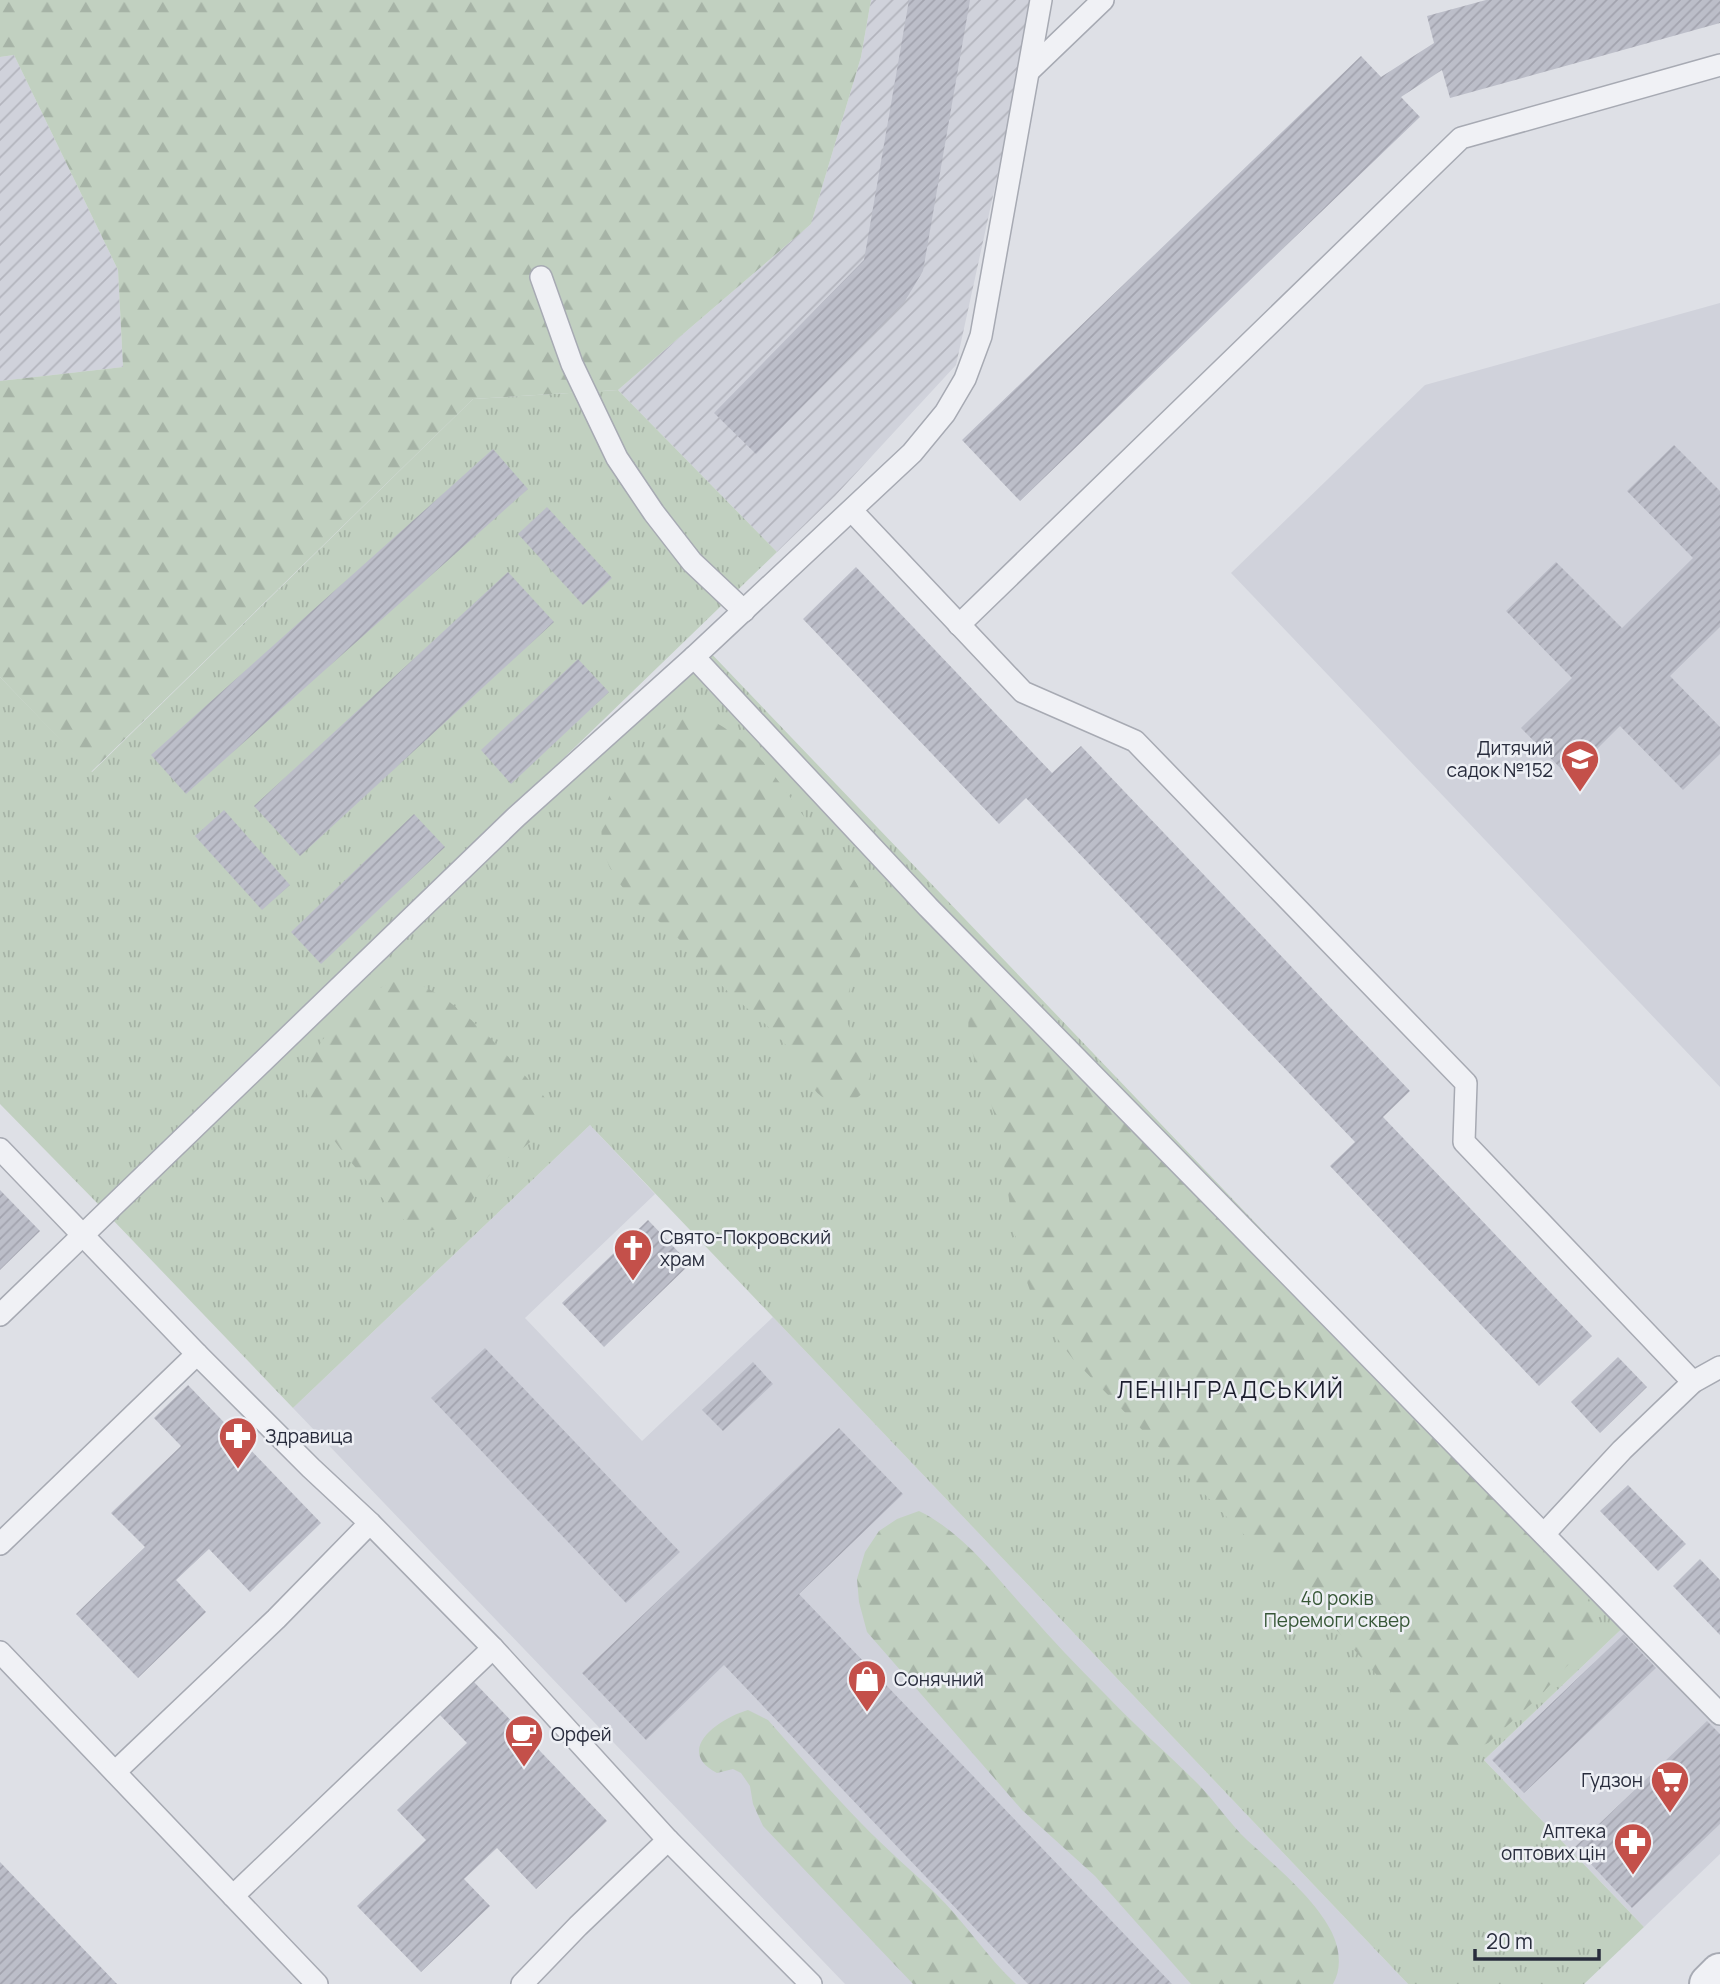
<svg xmlns="http://www.w3.org/2000/svg" width="1720" height="1984" font-family="Manrope,sans-serif">
<style>
.built{fill:#d0d2db}
.industrial{fill:url(#industrial-furrows)}
.grass{fill:url(#grass-tufts)}
.forest{fill:url(#forest-firs)}
.building{fill:url(#building-hatch)}
.lines{fill:none;stroke-linecap:round;stroke-linejoin:round}
.service-casing{stroke:#a7aab3;stroke-width:24}
.tertiary-casing{stroke:#a7aab3;stroke-width:42}
.service{stroke:#f0f1f5;stroke-width:21}
.tertiary{stroke:#f0f1f5;stroke-width:38}
.labels{text-anchor:middle;dominant-baseline:central;stroke-width:5;stroke-linejoin:round;paint-order:stroke}
.poi-label{font-size:19px;fill:#282c3c;stroke:#edeff4;text-anchor:start}
.park-label{font-size:19px;fill:#375737;stroke:#edeff4}
.quarter-label{font-size:23px;letter-spacing:2px;fill:#1b1d2d;stroke:#edeff4}
</style>
<defs>
<pattern id="industrial-furrows" width="10" height="10" patternUnits="userSpaceOnUse" patternTransform="scale(1.75)"><rect width="10" height="10" fill="#d0d2db"/><path d="M-1 1l2-2M0 10L10 0M9 11l2-2" fill="none" stroke="#b3b4bd"/></pattern>
<pattern id="grass-tufts" width="24" height="20" patternUnits="userSpaceOnUse" patternTransform="scale(1.75)"><rect width="24" height="20" fill="#c1d0c0"/><path d="M3 7l-1-3M5 7V3M7 7l1-3M15 17l-1-3M17 17v-4M19 17l1-3" fill="none" stroke="#a6b3a6"/></pattern>
<pattern id="forest-firs" width="22" height="20" patternUnits="userSpaceOnUse" patternTransform="scale(1.75)"><rect width="22" height="20" fill="#c1d0c0"/><path d="M5 1l3.5 6h-7zM16 11l3.5 6h-7z" fill="#a6b3a6"/></pattern>
<pattern id="building-hatch" width="6" height="6" patternUnits="userSpaceOnUse" patternTransform="scale(1.75)"><rect width="6" height="6" fill="#bcbec9"/><path d="M-1 1l2-2M0 6l6-6M5 7l2-2" fill="none" stroke="#a2a3ae"/></pattern>
</defs>
<rect width="100%" height="100%" fill="#dee0e6"/>
<g class="built">
<polygon points="1720,303 1720,1087 1231,573 1425,385"/>
<polygon points="590,1125 655,1194 525,1318 642,1441 773,1317 1408,1984 845,1984 293,1408"/>
<polygon points="1633,1618 1720,1710 1720,1854 1644,1927 1484,1760"/>
</g>
<g class="industrial">
<polygon points="871,0 1031,0 1021,68 956,365 835,496 777,552 618,390 811,224 861,57"/>
<polygon points="14,55 118,270 123,367 0,381 0,57"/>
</g>
<g class="grass">
<polygon points="618,390 777,552 100,1206 0,1104 0,677 92,772 473,399"/>
<polygon points="705,647 1633,1618 1484,1760 1644,1927 1584,1984 1408,1984 590,1125 293,1408 112,1219"/>
</g>
<g class="forest">
<polygon points="0,0 871,0 861,57 811,224 618,390 473,399 91,772 0,677 0,381 123,367 118,270 14,55 0,57"/>
<path d="M705,717C759,742 782,789 817,834C833,855 858,876 865,903C874,941 848,974 846,1011C845,1034 868,1047 870,1068C874,1096 843,1113 821,1096C811,1089 805,1072 798,1061C778,1030 745,1009 719,983C704,968 691,951 676,936C662,923 646,912 632,898C593,859 592,813 625,770C640,752 659,724 684,719C690,717 698,718 705,717Z"/>
<path d="M393,982C400,982 408,981 414,983C452,994 501,1048 527,1078C533,1085 544,1094 547,1102C553,1118 540,1133 529,1143C520,1152 509,1156 499,1165C477,1184 466,1226 434,1230C424,1232 416,1229 409,1224C384,1204 307,1116 305,1086C303,1058 339,1015 361,999C371,992 381,987 393,982Z"/>
<path d="M991,983L1550,1553L1597,1612L1600,1623L1597,1633L1540,1696L1488,1743L1474,1750L1453,1749L1435,1735L1399,1700L1333,1626L1073,1359C1055,1336 1036,1311 1027,1282C1006,1221 1009,1155 988,1094C979,1069 965,1044 969,1017C971,1001 978,991 991,983Z"/>
<path d="M919,1511C964,1533 994,1575 1027,1611C1051,1639 1077,1666 1103,1692C1133,1724 1167,1753 1198,1784C1216,1802 1229,1823 1247,1840C1273,1864 1313,1897 1330,1929C1339,1945 1343,1967 1333,1984H1191L1095,1876L1022,1810L867,1632L859,1602L857,1579L865,1552L879,1531L897,1519Z"/>
<path d="M748,1710L768,1720C799,1755 829,1790 861,1823C885,1848 910,1869 935,1893C964,1921 986,1956 1016,1984H913L763,1826L753,1804L750,1786L741,1773L733,1769L717,1773C673,1750 720,1718 748,1710Z"/>
</g>
<g class="building">
<polygon points="909,0 970,0 923,271 905,301 756,454 714,413 864,260"/>
<polygon points="1486,0 1720,0 1720,23 1450,98 1442,70 1401,97 1420,117 1020,501 962,440 1361,56 1381,77 1434,43 1427,16"/>
<polygon points="1674,445 1720,491 1720,627 1670,676 1720,727 1720,754 1683,790 1620,726 1569,777 1521,728 1572,678 1506,611 1556,562 1622,628 1693,558 1627,491"/>
<polygon points="493,449 528,489 186,794 151,755"/>
<polygon points="547,507 612,578 583,605 518,534"/>
<polygon points="856,567 1052,773 1081,746 1410,1091 1383,1117 1592,1336 1539,1386 1330,1166 1355,1142 1026,798 999,824 803,619"/>
<polygon points="508,572 554,622 300,856 254,806"/>
<polygon points="578,659 609,692 511,784 481,750"/>
<polygon points="224,810 290,885 262,910 195,836"/>
<polygon points="414,814 445,847 321,964 291,932"/>
<polygon points="0,1190 40,1231 0,1270"/>
<polygon points="648,1220 690,1264 604,1347 562,1303"/>
<polygon points="485,1348 680,1552 626,1603 431,1398"/>
<polygon points="1618,1357 1647,1387 1600,1433 1571,1402"/>
<polygon points="753,1362 773,1384 723,1431 702,1410"/>
<polygon points="188,1385 321,1523 250,1592 209,1549 176,1580 206,1612 138,1678 76,1614 145,1547 111,1513 181,1446 154,1418"/>
<polygon points="839,1428 903,1494 799,1594 1172,1984 1028,1984 724,1665 646,1740 582,1673"/>
<polygon points="1628,1485 1686,1544 1658,1571 1600,1511"/>
<polygon points="1700,1559 1720,1580 1720,1635 1673,1586"/>
<polygon points="1624,1634 1656,1668 1524,1793 1492,1760"/>
<polygon points="474,1682 607,1821 536,1889 497,1848 464,1879 490,1906 421,1972 357,1906 426,1840 397,1810 467,1743 440,1715"/>
<polygon points="1707,1721 1720,1734 1720,1824 1632,1908 1575,1847"/>
<polygon points="0,1862 117,1984 0,1984"/>
</g>
<g class="lines">
<g class="service-casing">
<g id="service">
<polyline points="1030,70 1103,0"/>
<polyline points="541,277 572,364 617,458 654,513 692,562 744,611"/>
<polyline points="852,511 1023,692 1135,741 1466,1083 1464,1142 1693,1382"/>
<polyline points="959,625 1461,138 1720,65"/>
<polyline points="694,657 928,907 1720,1714"/>
<polyline points="0,1149 197,1354 311,1468 370,1523 493,1648 668,1840 811,1984"/>
<polyline points="0,1315 516,817 694,657 912,453 945,413 965,379 981,336 1041,0"/>
<polyline points="1544,1534 1622,1450 1693,1382 1720,1367"/>
<polyline points="0,1544 197,1354"/>
<polyline points="0,1652 317,1984"/>
<polyline points="115,1772 276,1619 370,1523"/>
<polyline points="233,1896 493,1648"/>
<polyline points="522,1984 578,1926 668,1840"/>
</g>
</g>
<g class="tertiary-casing">
<polyline id="tertiary" points="1709,1984 1720,1973"/>
</g>
<use href="#service" class="service"/>
<use href="#tertiary" class="tertiary"/>
</g>
<defs>
<g id="school-pin" transform="scale(2.0125)"><path d="M0 17L-7.5 6A9.5 9.5 0 1 1 7.5 6Z" fill="#c4504a" stroke="#edeff4"/><path d="M0-5L7-2L0 1L-7-2ZM-4 1L0 2.5L4 1V4Q0 6-4 4Z" fill="#fff"/></g>
<g id="church-pin" transform="scale(2.0125)"><path d="M0 17L-7.5 6A9.5 9.5 0 1 1 7.5 6Z" fill="#c4504a" stroke="#edeff4"/><path d="M-1.2-6h2.4v3.5h3.3v2.4h-3.3V6h-2.4V-.1h-3.3v-2.4h3.3Z" fill="#fff"/></g>
<g id="pharmacy-pin" transform="scale(2.0125)"><path d="M0 17L-7.5 6A9.5 9.5 0 1 1 7.5 6Z" fill="#c4504a" stroke="#edeff4"/><path d="M-2-6h4v4h4v4h-4v4h-4v-4h-4v-4h4Z" fill="#fff"/></g>
<g id="shop-pin" transform="scale(2.0125)"><path d="M0 17L-7.5 6A9.5 9.5 0 1 1 7.5 6Z" fill="#c4504a" stroke="#edeff4"/><path d="M-5-2.5h2.3a2.7 3.5 0 0 1 5.4 0H5L5.5 6h-11ZM-1.5-2.5h3a1.5 2.3 0 0 0-3 0Z" fill="#fff"/></g>
<g id="cafe-pin" transform="scale(2.0125)"><path d="M0 17L-7.5 6A9.5 9.5 0 1 1 7.5 6Z" fill="#c4504a" stroke="#edeff4"/><path d="M-5.5-4.5H6V0H3Q3 3.5 0 3.5H-2.5Q-5.5 3.5-5.5 0ZM3-3.2v2h1.7v-2ZM-6 4.5H4V6H-6Z" fill="#fff"/></g>
<g id="supermarket-pin" transform="scale(2.0125)"><path d="M0 17L-7.5 6A9.5 9.5 0 1 1 7.5 6Z" fill="#c4504a" stroke="#edeff4"/><path d="M-6-5.5h2.5l.6 2H6L4.5 2H-2.5L-4.4-4H-6ZM-1.5 3.2a1.3 1.3 0 1 0 .1 0ZM3 3.2a1.3 1.3 0 1 0 .1 0Z" fill="#fff"/></g>
</defs>
<g fill-rule="evenodd">
<use href="#school-pin" x="1580" y="759"/>
<use href="#church-pin" x="633" y="1248"/>
<use href="#pharmacy-pin" x="238" y="1436"/>
<use href="#shop-pin" x="867" y="1679"/>
<use href="#cafe-pin" x="524" y="1734"/>
<use href="#supermarket-pin" x="1670" y="1780"/>
<use href="#pharmacy-pin" x="1633" y="1842"/>
</g>
<g class="labels">
<g class="poi-label">
<text x="1553" y="748" text-anchor="end">Дитячий<tspan x="1553" dy="22">садок №152</tspan></text>
<text x="660" y="1237">Свято-Покровский<tspan x="660" dy="22">храм</tspan></text>
<text x="265" y="1436">Здравица</text>
<text x="894" y="1679">Сонячний</text>
<text x="551" y="1734">Орфей</text>
<text x="1643" y="1780" text-anchor="end">Гудзон</text>
<text x="1606" y="1831" text-anchor="end">Аптека<tspan x="1606" dy="22">оптових цін</tspan></text>
</g>
<g class="park-label">
<text x="1337" y="1598">40 років<tspan x="1337" dy="22">Перемоги сквер</tspan></text>
</g>
<g class="quarter-label">
<text x="1231" y="1389">ЛЕНІНГРАДСЬКИЙ</text>
</g>
</g>
<path d="M1475 1949v10h124v-10" fill="none" stroke="#282c3c" stroke-width="3.5"/>
<text x="1486" y="1949" font-size="21" fill="#282c3c" stroke="#edeff4" stroke-width="5" paint-order="stroke">20 m</text>
</svg>
